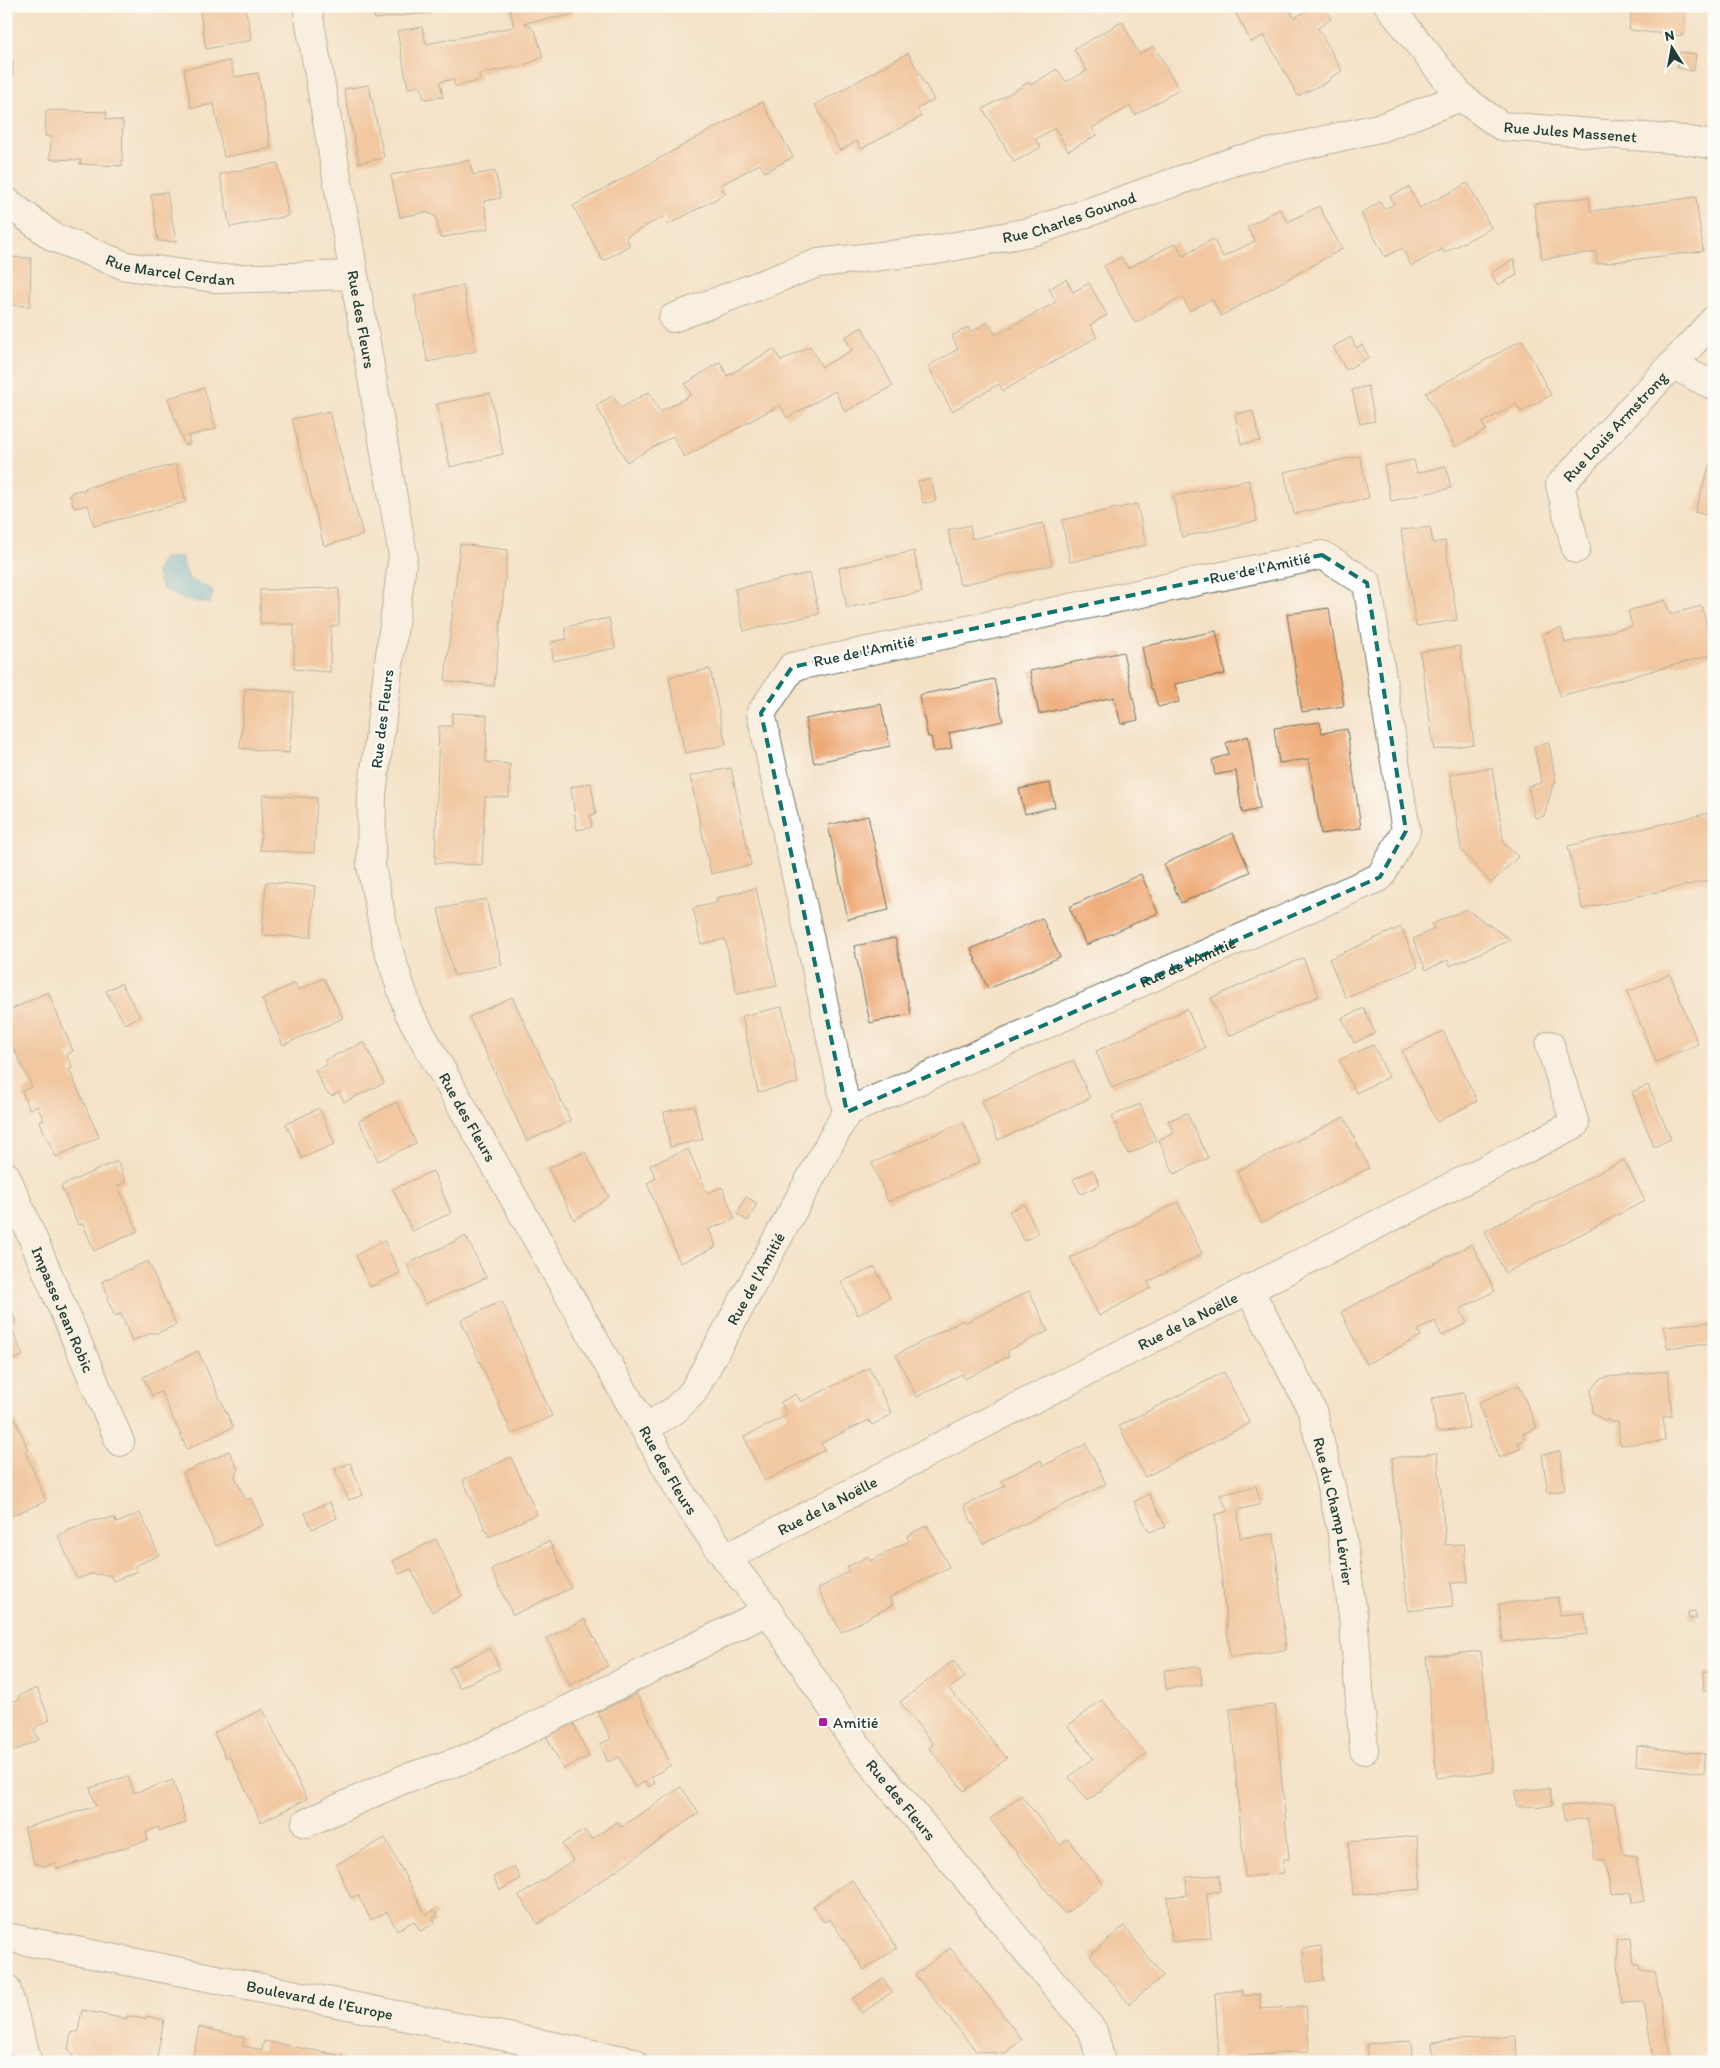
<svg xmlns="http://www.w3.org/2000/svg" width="1720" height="2068" font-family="Itim,sans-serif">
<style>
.water{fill:#5eb8dc;stroke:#3e7a88}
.building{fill:#eea975}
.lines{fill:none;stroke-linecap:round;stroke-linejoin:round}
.minor-casing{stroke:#6a7667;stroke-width:30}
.minor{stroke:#fff;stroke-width:28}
.marked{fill:none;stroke:#0f766e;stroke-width:4;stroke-dasharray:10 6;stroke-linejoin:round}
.poi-dot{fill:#b5179e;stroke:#fdfcf7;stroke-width:2}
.labels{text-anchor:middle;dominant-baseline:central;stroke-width:4.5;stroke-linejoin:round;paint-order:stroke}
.street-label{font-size:16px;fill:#1f3d34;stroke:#fdfcf7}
.poi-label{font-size:16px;fill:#1f3d34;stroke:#fdfcf7;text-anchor:start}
</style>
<rect width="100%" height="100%" fill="#fdfcf7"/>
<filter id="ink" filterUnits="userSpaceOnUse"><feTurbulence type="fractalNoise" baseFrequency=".02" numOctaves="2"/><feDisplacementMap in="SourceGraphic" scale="10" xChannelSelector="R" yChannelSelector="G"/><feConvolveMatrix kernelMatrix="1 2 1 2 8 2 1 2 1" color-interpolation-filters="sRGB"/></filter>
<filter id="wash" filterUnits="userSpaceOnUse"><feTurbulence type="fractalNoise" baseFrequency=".0096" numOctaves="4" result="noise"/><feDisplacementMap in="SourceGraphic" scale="20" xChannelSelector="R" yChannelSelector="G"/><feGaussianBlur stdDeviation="1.12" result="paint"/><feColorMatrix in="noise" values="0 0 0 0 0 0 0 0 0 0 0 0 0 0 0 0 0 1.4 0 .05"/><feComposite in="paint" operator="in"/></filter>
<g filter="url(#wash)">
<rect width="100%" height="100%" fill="#f4e1c6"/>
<polygon class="water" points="181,557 189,579 213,590 210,603 184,600 162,588 156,572 164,558"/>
<g id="blocks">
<g class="building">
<polygon points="199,6 245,6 252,40 206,49"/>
<polygon points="373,6 432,6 433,12 375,19"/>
<polygon points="509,6 571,6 573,15 524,23 531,27 536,33 543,57 525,65 479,74 480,80 460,86 455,86 453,79 440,82 443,97 424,99 421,86 408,88 397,31 422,27 426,44 514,27"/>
<polygon points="1232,6 1288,6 1294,18 1316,6 1324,6 1331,19 1318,28 1342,71 1330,78 1329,81 1298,96 1264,35 1251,42"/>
<polygon points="1632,6 1686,6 1682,36 1629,30"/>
<polygon points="1122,22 1139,54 1154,46 1179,90 1135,115 1130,106 1092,128 1097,135 1068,151 1055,128 1035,139 1041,147 1014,162 983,109 1029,82 1031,85 1057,69 1066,82 1087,71 1074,49"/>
<polygon points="1680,52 1696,54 1694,71 1677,68"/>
<polygon points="908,53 934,100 917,109 921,117 861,149 857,141 840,151 815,105"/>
<polygon points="6,61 13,61 11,117 6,117"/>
<polygon points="230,61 234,77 258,73 271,148 224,157 214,104 191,108 184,69"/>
<polygon points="369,85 384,158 359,163 344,89"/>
<polygon points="762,102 793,157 765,172 760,164 721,185 725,194 668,225 663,217 644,227 626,237 630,245 603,261 573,206"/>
<polygon points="46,110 107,112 106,119 123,121 122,166 80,164 81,160 50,159 51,137 45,136"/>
<polygon points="469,160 473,175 495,171 501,198 484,201 489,228 440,238 436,217 427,212 400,217 391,175"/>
<polygon points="278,163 288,216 230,227 220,174"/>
<polygon points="1468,183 1491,228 1444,253 1442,249 1411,266 1402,248 1385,257 1361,213 1380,202 1384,209 1394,204 1390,196 1409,187 1420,208"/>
<polygon points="167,192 176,242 158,241 151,194"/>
<polygon points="1589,197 1591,211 1696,197 1703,251 1597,264 1596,252 1542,259 1534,204"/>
<polygon points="1319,206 1342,249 1221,316 1212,299 1190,311 1182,297 1135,323 1104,266 1121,257 1128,268 1176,243 1183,256 1213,239 1223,257 1255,241 1247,227 1263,218 1280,209 1288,222"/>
<polygon points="6,257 31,258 30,306 6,305"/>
<polygon points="1514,259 1517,275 1498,285 1491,273"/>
<polygon points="1066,279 1073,292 1089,283 1107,315 1090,325 1097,337 1003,391 999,384 952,411 928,366 958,349 952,336 968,327 971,332 988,322 996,335 1056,302 1049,289"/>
<polygon points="463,285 476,351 428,362 414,296"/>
<polygon points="862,327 893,386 845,412 835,391 787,418 780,405 684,457 673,436 627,462 596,405 613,396 621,408 649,392 660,412 691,395 685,384 720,362 727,376 774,349 781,361 810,346 822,367 852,350 845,337"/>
<polygon points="1351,337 1356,348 1362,345 1369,357 1346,370 1333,347"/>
<polygon points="1522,340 1551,395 1521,412 1516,404 1482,423 1486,430 1455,447 1426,393"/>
<polygon points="1368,386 1375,421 1360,424 1352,390"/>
<polygon points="204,388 216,429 188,436 190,444 184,445 168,398"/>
<polygon points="490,393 503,454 450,467 437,404"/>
<polygon points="329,411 363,535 324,546 292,419"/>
<polygon points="1253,411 1260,441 1241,444 1235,414"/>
<polygon points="1713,454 1714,454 1714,517 1695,512"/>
<polygon points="1360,456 1369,498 1294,514 1284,472"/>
<polygon points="1414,460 1417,473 1446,466 1451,488 1391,501 1384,466"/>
<polygon points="176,464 186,502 94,526 88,505 74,508 72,503 70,495 72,492 80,490 85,491 85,488"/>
<polygon points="931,479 936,501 923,503 918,481"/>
<polygon points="1249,480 1257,521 1182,537 1173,496"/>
<polygon points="1137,504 1146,545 1070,562 1062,520"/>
<polygon points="1043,523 1052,565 960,585 948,530 970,525 972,539"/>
<polygon points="1430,527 1433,543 1445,541 1457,620 1416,626 1401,530"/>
<polygon points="460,544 508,550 494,686 445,681"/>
<polygon points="914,551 922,592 847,608 839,568"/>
<polygon points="810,573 819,614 744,631 735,589"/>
<polygon points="331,588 339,589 339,625 331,626 330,672 294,669 294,624 260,624 260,590"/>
<polygon points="1665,600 1670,614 1702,606 1714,654 1560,696 1543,634 1561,628 1565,643 1632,626 1628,611"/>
<polygon points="1329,608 1344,706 1302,712 1287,614"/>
<polygon points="609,618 615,648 553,661 551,642 567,639 565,627"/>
<polygon points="1216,631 1225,674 1175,684 1179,702 1158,707 1153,689 1151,689 1142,647"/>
<polygon points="1460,646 1474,744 1434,750 1420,652"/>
<polygon points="1123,652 1138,720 1121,724 1114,697 1039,714 1030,671"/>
<polygon points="710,669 726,745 685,753 669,677"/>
<polygon points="994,679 1003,721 949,733 952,748 934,752 931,737 928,737 919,695"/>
<polygon points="245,688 294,692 289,753 240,748"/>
<polygon points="881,704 890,746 814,763 805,719"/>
<polygon points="452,713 487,715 486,762 510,764 509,797 485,797 482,865 435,863 439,726 452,726"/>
<polygon points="1320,722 1322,733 1347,729 1361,828 1321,834 1309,759 1279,763 1274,728"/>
<polygon points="1248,736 1260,809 1242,813 1236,771 1215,775 1212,760 1229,754 1226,743"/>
<polygon points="1549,743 1556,783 1553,785 1544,816 1535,818 1528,786 1542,783 1534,746"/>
<polygon points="731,768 751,865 711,874 690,776"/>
<polygon points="1492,768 1504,844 1518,857 1491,883 1461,850 1450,774"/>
<polygon points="591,783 596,814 590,815 592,827 577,830 571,787"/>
<polygon points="1050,783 1055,807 1025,814 1019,789"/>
<polygon points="263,795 317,798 314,853 260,850"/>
<polygon points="1714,812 1714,879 1582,909 1568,846"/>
<polygon points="868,816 889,910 848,919 828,825"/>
<polygon points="1233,833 1250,872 1181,903 1164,864"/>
<polygon points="1141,874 1158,913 1086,945 1069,907"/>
<polygon points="266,882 315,886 311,937 262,935"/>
<polygon points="756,888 777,986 737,994 725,939 701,944 693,908 717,903 716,898"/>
<polygon points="486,899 502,965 454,976 438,909"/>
<polygon points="1466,909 1511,940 1450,966 1448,960 1426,970 1413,939 1434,929 1432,924"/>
<polygon points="1042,918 1060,957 988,989 971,949"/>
<polygon points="1401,927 1418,967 1346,998 1329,959"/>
<polygon points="895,938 911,1014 870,1023 854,946"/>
<polygon points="1303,958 1319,996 1229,1036 1211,998"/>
<polygon points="1670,974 1698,1044 1656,1062 1627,992"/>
<polygon points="324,978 343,1018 283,1045 262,999 295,983 299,990"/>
<polygon points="121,983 140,1016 125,1024 106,991"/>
<polygon points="48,992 73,1051 66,1055 73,1068 69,1069 99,1137 56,1157 44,1132 40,1121 44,1120 37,1106 29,1109 22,1091 32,1087 6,1032 6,1012"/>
<polygon points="512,997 571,1121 527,1141 469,1017"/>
<polygon points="782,1007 798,1083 758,1092 742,1016"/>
<polygon points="1364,1008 1375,1033 1354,1043 1342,1018"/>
<polygon points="1187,1009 1205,1048 1112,1088 1096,1051"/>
<polygon points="1443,1031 1477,1101 1437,1122 1402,1051"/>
<polygon points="364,1042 384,1083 344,1102 339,1092 332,1096 326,1092 315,1070 327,1065 325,1060"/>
<polygon points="1373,1045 1389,1077 1356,1093 1339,1060"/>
<polygon points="1073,1060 1090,1098 998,1140 982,1101"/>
<polygon points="1648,1085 1671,1139 1654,1147 1632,1092"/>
<polygon points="397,1102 416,1143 378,1161 359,1121"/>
<polygon points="1140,1104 1156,1141 1128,1154 1112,1116"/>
<polygon points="694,1106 703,1139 670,1147 664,1112"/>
<polygon points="319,1108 335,1144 302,1158 286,1124"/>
<polygon points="1187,1113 1208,1158 1174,1174 1159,1140 1174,1133 1168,1121"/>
<polygon points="1344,1117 1369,1168 1262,1223 1237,1171"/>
<polygon points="963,1122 980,1162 888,1202 872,1163"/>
<polygon points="688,1149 707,1193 722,1187 735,1219 709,1229 716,1247 680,1263 647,1183 656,1178 650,1165"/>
<polygon points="585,1152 609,1197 574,1220 548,1168"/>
<polygon points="1624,1160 1645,1201 1505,1273 1485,1231"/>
<polygon points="117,1161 126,1182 118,1186 138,1231 94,1251 83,1224 78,1225 61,1186"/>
<polygon points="1093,1170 1100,1185 1081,1194 1073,1179"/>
<polygon points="433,1171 451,1213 412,1231 393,1189"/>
<polygon points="746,1197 757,1203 748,1221 737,1214"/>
<polygon points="1178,1202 1202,1254 1148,1282 1151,1288 1099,1316 1070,1258"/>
<polygon points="1024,1204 1038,1233 1024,1241 1009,1211"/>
<polygon points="466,1236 486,1278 425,1304 407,1264"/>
<polygon points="384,1241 400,1273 370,1287 356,1255"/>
<polygon points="1472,1244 1495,1291 1460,1309 1467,1323 1442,1336 1435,1321 1418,1330 1421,1336 1366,1364 1341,1312"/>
<polygon points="148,1261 176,1325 157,1333 151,1333 132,1341 121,1314 115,1316 107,1299 109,1297 102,1281"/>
<polygon points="875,1267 890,1298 858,1315 841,1282"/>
<polygon points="1029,1291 1048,1331 1007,1351 1009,1356 965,1379 962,1374 917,1397 896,1355 963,1320 965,1323"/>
<polygon points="6,1296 16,1322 10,1324 23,1356 6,1362"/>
<polygon points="502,1301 552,1416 512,1434 461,1320"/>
<polygon points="1714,1322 1714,1362 1710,1362 1709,1343 1667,1348 1664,1326"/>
<polygon points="198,1351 233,1427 187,1449 161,1392 152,1396 143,1377"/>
<polygon points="869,1368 892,1414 872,1425 869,1420 821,1443 825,1450 765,1481 744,1437 787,1415 781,1402 796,1394 801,1402"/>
<polygon points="1668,1371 1672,1416 1663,1417 1665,1441 1620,1445 1618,1422 1609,1422 1609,1420 1604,1420 1593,1413 1591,1390 1599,1380 1607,1377"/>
<polygon points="1224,1372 1250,1423 1145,1477 1119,1426"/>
<polygon points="1519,1385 1537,1428 1523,1434 1525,1440 1518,1443 1520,1449 1500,1458 1478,1403"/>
<polygon points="1464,1393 1469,1428 1439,1432 1436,1430 1432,1398"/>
<polygon points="15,1418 28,1450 25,1451 46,1501 9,1517 6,1508 6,1422"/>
<polygon points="1086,1444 1106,1484 983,1544 964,1506 1005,1486 1002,1480 1041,1460 1043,1466"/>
<polygon points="229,1451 238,1469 235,1477 246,1500 251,1498 263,1525 216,1546 183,1473"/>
<polygon points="1560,1451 1565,1490 1548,1493 1542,1454"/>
<polygon points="1437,1453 1446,1545 1464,1544 1468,1582 1451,1583 1453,1606 1408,1611 1392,1458"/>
<polygon points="511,1457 537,1514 489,1537 463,1480"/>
<polygon points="350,1463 363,1495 349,1500 335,1469"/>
<polygon points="1256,1486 1261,1504 1238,1510 1240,1538 1274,1534 1286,1650 1230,1657 1215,1515 1228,1511 1220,1495"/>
<polygon points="1149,1494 1166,1527 1149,1532 1134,1502"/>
<polygon points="330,1502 337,1518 312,1529 305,1513"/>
<polygon points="140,1513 159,1555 135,1566 137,1571 114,1581 110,1575 91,1574 77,1579 58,1535 91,1521 114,1518 117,1523"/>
<polygon points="927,1525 949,1567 889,1598 893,1605 841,1632 818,1589 849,1571 847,1567 868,1556 870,1561 909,1541 907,1536"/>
<polygon points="436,1539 462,1596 432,1612 411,1569 399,1574 393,1561"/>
<polygon points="549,1541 571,1588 513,1615 491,1569"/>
<polygon points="1558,1597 1560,1615 1584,1613 1588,1634 1503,1642 1499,1604"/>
<polygon points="1707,1598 1714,1598 1714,1617 1708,1617"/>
<polygon points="1695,1611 1696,1619 1689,1619 1688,1612"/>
<polygon points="585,1619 608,1666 570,1685 547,1638"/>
<polygon points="490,1648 500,1669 459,1688 449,1668"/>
<polygon points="1481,1651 1493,1772 1437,1778 1426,1657"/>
<polygon points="953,1661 965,1677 949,1689 1007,1758 964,1791 929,1748 933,1744 900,1702"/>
<polygon points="1200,1667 1202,1685 1166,1689 1164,1670"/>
<polygon points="1704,1671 1714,1672 1714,1692 1703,1691"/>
<polygon points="37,1688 50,1720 37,1726 36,1729 34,1730 39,1740 9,1753 10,1757 6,1759 6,1705 20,1699 18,1696"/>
<polygon points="637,1694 671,1765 651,1777 655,1783 649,1787 646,1781 635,1788 619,1757 608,1762 600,1744 611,1739 598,1712"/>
<polygon points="1102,1700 1146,1754 1088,1801 1069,1777 1093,1758 1068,1726"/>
<polygon points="1275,1705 1289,1859 1283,1859 1284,1873 1245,1877 1230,1709"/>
<polygon points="263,1709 307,1799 261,1822 230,1757 226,1758 214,1733"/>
<polygon points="569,1714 589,1756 563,1769 542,1728"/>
<polygon points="1637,1746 1705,1754 1704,1773 1636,1765"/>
<polygon points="128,1776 134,1793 173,1780 186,1823 159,1831 159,1827 146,1832 148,1840 57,1869 55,1863 45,1866 34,1863 24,1828 96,1806 90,1788"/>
<polygon points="681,1787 699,1813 538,1924 519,1896 573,1860 562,1844 584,1830 592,1839 617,1822 621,1827"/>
<polygon points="1550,1788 1552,1806 1517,1807 1515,1791"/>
<polygon points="1021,1795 1060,1845 1068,1839 1103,1884 1065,1914 990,1819"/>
<polygon points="1614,1803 1623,1854 1636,1856 1644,1901 1632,1903 1630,1892 1611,1894 1605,1860 1595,1860 1587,1819 1565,1820 1561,1806"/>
<polygon points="1417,1836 1421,1889 1353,1895 1348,1842"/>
<polygon points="385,1838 426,1915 434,1910 438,1915 433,1918 435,1923 420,1931 414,1921 397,1930 387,1912 371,1920 358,1895 351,1898 336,1865"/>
<polygon points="514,1866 520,1879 500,1890 493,1877"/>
<polygon points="1219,1875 1220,1891 1207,1893 1211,1938 1172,1942 1167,1897 1187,1895 1186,1877"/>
<polygon points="852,1880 897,1948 864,1970 830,1919 824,1922 813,1906"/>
<polygon points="1124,1926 1163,1976 1129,2004 1090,1955"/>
<polygon points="1631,1938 1634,1964 1639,1964 1640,1970 1655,1972 1672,2062 1653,2059 1644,2002 1622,2003 1616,1939"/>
<polygon points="1321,1946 1324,1981 1307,1983 1302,1949"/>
<polygon points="950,1948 1022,2039 1004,2054 976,2051 915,1975"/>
<polygon points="883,1978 892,1992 862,2013 852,1999"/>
<polygon points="1242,1990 1243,1996 1260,1994 1260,2009 1306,2006 1309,2051 1219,2058 1215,1993"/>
<polygon points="82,2010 126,2019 127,2016 145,2019 146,2016 164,2020 156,2062 82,2062 72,2060 73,2054 68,2049 71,2033 78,2031"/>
<polygon points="199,2027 244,2037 243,2046 262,2050 264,2041 343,2056 341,2062 192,2062"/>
<polygon points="1516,2036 1517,2062 1368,2062 1367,2044 1411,2041 1412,2060 1433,2058 1432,2042"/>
<polygon points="1550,2056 1585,2061 1585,2062 1549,2062"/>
</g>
</g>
</g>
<g filter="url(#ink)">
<use href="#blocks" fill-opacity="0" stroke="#6a7667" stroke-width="1"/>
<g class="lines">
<g class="minor-casing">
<g id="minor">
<path id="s1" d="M307,6L403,555L372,794L371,866L387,945L409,1013L684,1498L726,1558L768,1611L858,1747L1093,2031L1101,2062"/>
<path id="s2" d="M1389,6L1461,97L1501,126L1684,140L1714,145"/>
<path id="s3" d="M6,201L53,237L126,266L221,279L353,275"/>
<path id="s4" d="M673,318L818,263L936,250L1035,231L1238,160L1383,127L1461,97"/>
<polyline points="1673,365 1714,386"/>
<path id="s5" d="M1576,549L1560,485L1714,320"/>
<path id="s6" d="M6,1176L120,1442"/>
<path id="s7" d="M1249,1289L1312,1410L1341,1527L1353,1616L1364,1750"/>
<path id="s8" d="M645,1428L675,1410L693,1392L847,1112L1380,877L1406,831L1367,583L1322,555L792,667L761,713L847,1112"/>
<path id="s9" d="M726,1558L970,1431L1575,1124L1550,1045"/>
<polyline points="306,1823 404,1779 474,1756 768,1611"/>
<path id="s10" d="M6,1937L633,2062"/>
<polyline points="6,1988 28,2062"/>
</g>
</g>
<use href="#minor" class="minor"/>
</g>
</g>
<path d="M0 0H1720V2068H0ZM1322,555L1367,583L1406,831L1380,877L847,1112L761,713L792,667Z" fill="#f4e1c6" fill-opacity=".55" fill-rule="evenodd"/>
<path class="marked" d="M1322,555L1367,583L1406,831L1380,877L847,1112L761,713L792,667Z"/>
<rect class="poi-dot" x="818" y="1717" width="10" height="10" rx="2.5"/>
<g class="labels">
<g class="street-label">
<text stroke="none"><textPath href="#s2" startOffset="235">Rue Jules Massenet</textPath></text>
<text stroke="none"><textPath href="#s4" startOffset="411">Rue Charles Gounod</textPath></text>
<text stroke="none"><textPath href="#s3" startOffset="182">Rue Marcel Cerdan</textPath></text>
<text stroke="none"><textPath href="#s1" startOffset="318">Rue des Fleurs</textPath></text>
<text stroke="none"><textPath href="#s5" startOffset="146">Rue Louis Armstrong</textPath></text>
<text transform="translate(1260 568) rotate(-12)">Rue de l'Amitié</text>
<text transform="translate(864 651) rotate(-12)">Rue de l'Amitié</text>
<text transform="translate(382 719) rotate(-83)">Rue des Fleurs</text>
<text stroke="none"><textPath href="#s8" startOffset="752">Rue de l'Amitié</textPath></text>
<text stroke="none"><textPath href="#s1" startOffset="1142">Rue des Fleurs</textPath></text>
<text stroke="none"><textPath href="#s8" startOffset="190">Rue de l'Amitié</textPath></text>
<text stroke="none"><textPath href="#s6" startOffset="145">Impasse Jean Robic</textPath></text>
<text stroke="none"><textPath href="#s9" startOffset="519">Rue de la Noëlle</textPath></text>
<text stroke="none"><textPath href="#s1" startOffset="1548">Rue des Fleurs</textPath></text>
<text stroke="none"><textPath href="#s9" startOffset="114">Rue de la Noëlle</textPath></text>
<text stroke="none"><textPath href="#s7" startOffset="240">Rue du Champ Lévrier</textPath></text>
<text stroke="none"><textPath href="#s1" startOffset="1952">Rue des Fleurs</textPath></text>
<text stroke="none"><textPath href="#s10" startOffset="320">Boulevard de l'Europe</textPath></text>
</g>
<g class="poi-label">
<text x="833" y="1722">Amitié</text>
</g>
</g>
<rect width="1720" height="2068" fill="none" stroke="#fdfcf7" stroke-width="25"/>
<g transform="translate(1672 48) rotate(349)" stroke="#fdfcf7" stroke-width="4" paint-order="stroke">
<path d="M0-4L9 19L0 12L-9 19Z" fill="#1f3d34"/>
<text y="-8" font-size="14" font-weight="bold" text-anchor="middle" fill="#1f3d34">N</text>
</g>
</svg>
